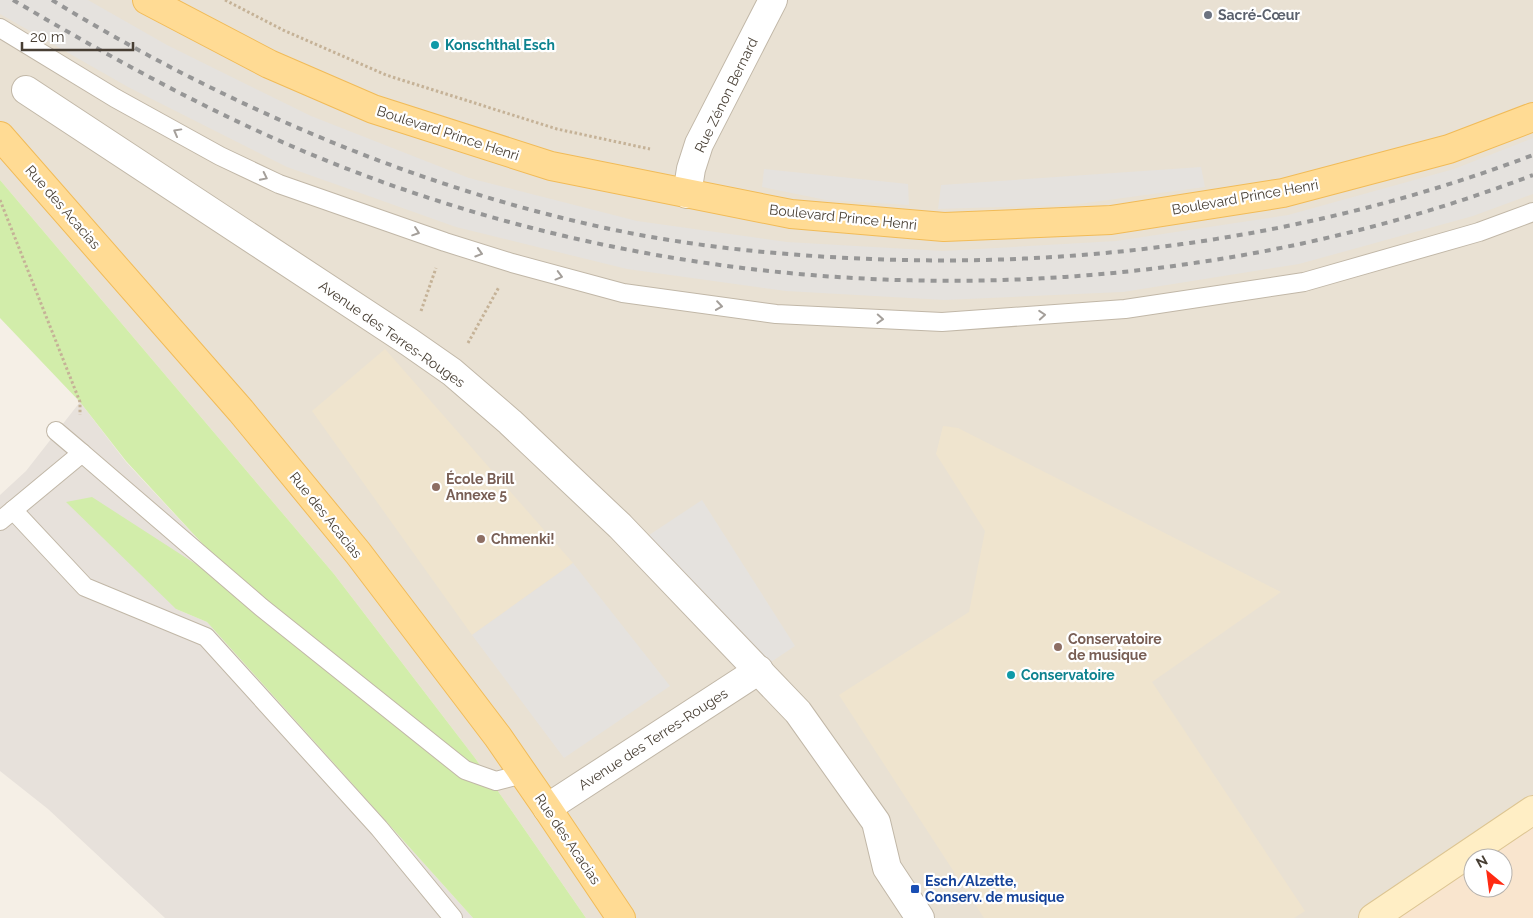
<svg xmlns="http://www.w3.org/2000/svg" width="1533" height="918" font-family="Raleway,sans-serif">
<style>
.residential{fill:#e9e1d3}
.commercial{fill:#f9e5ce;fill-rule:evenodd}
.industrial{fill:#e7e1db}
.education{fill:#efe4ce}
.green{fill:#d2edaa}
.parking{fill:#e5e2de}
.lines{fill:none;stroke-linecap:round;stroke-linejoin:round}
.lane-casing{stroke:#c1b7a7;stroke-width:20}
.street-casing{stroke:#c1b7a7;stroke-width:30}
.secondary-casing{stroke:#ddc592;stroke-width:30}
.primary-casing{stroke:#f1bb58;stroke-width:30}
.path{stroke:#c5b297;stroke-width:3;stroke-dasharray:2.5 2.5;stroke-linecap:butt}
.lane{stroke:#fff;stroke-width:18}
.street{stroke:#fff;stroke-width:28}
.secondary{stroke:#ffeec5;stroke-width:28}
.primary{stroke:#ffdb94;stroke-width:28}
.rail{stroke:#969696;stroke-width:4;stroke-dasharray:6 6;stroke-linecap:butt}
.oneway{stroke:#a49f9a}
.worship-dot{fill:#6b7280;stroke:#fff;stroke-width:2}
.culture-dot{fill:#0f9aa8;stroke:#fff;stroke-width:2}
.education-dot{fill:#8d6e63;stroke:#fff;stroke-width:2}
.transit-dot{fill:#1a4fb4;stroke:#fff;stroke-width:2}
.labels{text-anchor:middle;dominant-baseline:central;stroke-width:4.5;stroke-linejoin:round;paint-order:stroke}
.worship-label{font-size:14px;font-weight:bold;fill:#5b616d;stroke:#fff;text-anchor:start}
.culture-label{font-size:14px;font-weight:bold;fill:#0d838f;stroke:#fff;text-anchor:start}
.street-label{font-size:14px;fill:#483f34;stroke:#fff}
.education-label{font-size:14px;font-weight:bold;fill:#785e54;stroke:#fff;text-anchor:start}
.transit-label{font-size:14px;font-weight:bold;fill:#164399;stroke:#fff;text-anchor:start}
</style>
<rect width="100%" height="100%" fill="#f5efe6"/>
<polygon class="residential" points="0,0 1533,0 1533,810 1373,918 586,918 475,758 334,574 0,180"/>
<path class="commercial" d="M1533,810V918H1373ZM1473,858H1503V888H1473Z"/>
<polygon class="industrial" points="80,402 126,462 261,607 176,609 207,622 473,918 165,918 48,809 0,771 0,495 26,471"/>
<g class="education">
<polygon points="385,349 573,563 472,635 312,411"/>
<polygon points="943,426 958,428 1281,592 1152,682 1305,911 1294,918 984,918 839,695 969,612 985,531 936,454"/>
</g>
<polygon class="green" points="0,180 334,574 475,758 586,918 473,918 207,622 176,609 66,502 92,497 259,605 126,461 80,402 0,318"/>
<g class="parking">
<polygon points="0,0 88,0 167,45 311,116 469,178 637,221 787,242 943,251 1116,241 1288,215 1454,169 1533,138 1533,194 1473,216 1299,264 1123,292 945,300 786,291 627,269 456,227 287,167 128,87 0,14"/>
<polygon points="1201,167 1205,187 1071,205 938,209 941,185"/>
<polygon points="764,169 908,184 909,205 826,200 762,187"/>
<polygon points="702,500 795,646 759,670 637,543"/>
<polygon points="573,563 670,686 564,758 472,635"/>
</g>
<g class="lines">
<g class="lane-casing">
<g id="lane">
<polyline points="0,28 115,98 220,156 279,184 445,242 512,263 623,293 776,314 942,322 1125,309 1304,282 1479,232 1533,212"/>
<polyline points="56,431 82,453"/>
<polyline points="13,510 85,587 206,637 379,828 453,918"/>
<polyline points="0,521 82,453 261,607 465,770 496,781 523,774"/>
</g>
</g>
<g class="street-casing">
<g id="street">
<polyline points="26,90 409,342 452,372 510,422 620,526 798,712 876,822 887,868 920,918"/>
<polyline points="687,194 691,169 699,144 773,0"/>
<polyline points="547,808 759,670"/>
</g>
</g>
<g class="secondary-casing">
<polyline id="secondary" points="1373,918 1533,810"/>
</g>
<g class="primary-casing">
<g id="primary">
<polyline points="147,0 269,64 373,109 551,166 791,214 944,227 1111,220 1283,193 1449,149 1533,117"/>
<polyline points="0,136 241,411 358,553 498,737 547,808 621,918"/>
</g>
</g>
<g class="path">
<polyline points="225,0 285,31 386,75 557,129 650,149"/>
<polyline points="0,200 80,402 80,415"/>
<polyline points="421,311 436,268"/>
<polyline points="468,343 499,287"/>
</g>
<use href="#lane" class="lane"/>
<use href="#street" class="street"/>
<use href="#secondary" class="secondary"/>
<use href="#primary" class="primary"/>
<g class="rail">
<path d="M13,0C105,54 198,106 296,148C685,314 1137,326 1533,175"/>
<path d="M52,0C230,109 435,196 640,235C717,249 794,256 871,259C1096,268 1322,235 1533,155"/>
</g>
</g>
<defs><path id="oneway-chevron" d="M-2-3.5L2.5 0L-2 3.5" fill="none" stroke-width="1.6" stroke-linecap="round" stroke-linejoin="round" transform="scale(1.25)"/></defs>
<g class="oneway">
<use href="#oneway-chevron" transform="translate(177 132) rotate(-151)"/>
<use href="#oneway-chevron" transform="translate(264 177) rotate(26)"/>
<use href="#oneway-chevron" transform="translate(416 232) rotate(19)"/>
<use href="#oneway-chevron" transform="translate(479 253) rotate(17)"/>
<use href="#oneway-chevron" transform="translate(559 276) rotate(15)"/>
<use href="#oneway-chevron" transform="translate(719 306) rotate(8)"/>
<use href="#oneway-chevron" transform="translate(1042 315) rotate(-4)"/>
<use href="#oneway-chevron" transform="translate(880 319) rotate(3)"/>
</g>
<circle class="worship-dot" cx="1208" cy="15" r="5"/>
<g class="culture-dot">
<circle cx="435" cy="45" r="5"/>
<circle cx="1011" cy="675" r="5"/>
</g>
<g class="education-dot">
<circle cx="436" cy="487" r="5"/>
<circle cx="481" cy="539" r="5"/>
<circle cx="1058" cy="647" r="5"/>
</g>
<rect class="transit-dot" x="910" y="884" width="10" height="10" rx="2.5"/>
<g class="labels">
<g class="worship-label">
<text x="1218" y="15">Sacré-Cœur</text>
</g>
<g class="culture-label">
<text x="445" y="45">Konschthal Esch</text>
<text x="1021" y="675">Conservatoire</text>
</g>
<g class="street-label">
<text transform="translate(726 95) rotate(-64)">Rue Zénon Bernard</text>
<text transform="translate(448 133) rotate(18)">Boulevard Prince Henri</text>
<text transform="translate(1245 197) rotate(-10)">Boulevard Prince Henri</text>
<text transform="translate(63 207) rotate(49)">Rue des Acacias</text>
<text transform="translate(843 217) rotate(6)">Boulevard Prince Henri</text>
<text transform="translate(392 334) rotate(35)">Avenue des Terres-Rouges</text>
<text transform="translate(326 515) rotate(51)">Rue des Acacias</text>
<text transform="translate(653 739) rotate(-33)">Avenue des Terres-Rouges</text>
<text transform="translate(568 839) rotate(56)">Rue des Acacias</text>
</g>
<g class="education-label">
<text x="446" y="479">École Brill<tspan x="446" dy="16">Annexe 5</tspan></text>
<text x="491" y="539">Chmenki!</text>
<text x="1068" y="639">Conservatoire<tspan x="1068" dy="16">de musique</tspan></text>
</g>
<g class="transit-label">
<text x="925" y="881">Esch/Alzette,<tspan x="925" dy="16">Conserv. de musique</tspan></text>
</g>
</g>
<g transform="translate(1488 873) rotate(331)"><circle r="24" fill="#ffffff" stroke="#b6b2ae"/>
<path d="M0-4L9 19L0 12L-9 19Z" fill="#ff2a12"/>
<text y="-8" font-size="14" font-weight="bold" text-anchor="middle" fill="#483f34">N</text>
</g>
<path d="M22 42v8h111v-8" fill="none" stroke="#483f34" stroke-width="2.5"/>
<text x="30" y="42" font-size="15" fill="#483f34" stroke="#ffffff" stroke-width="4" paint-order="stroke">20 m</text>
</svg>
